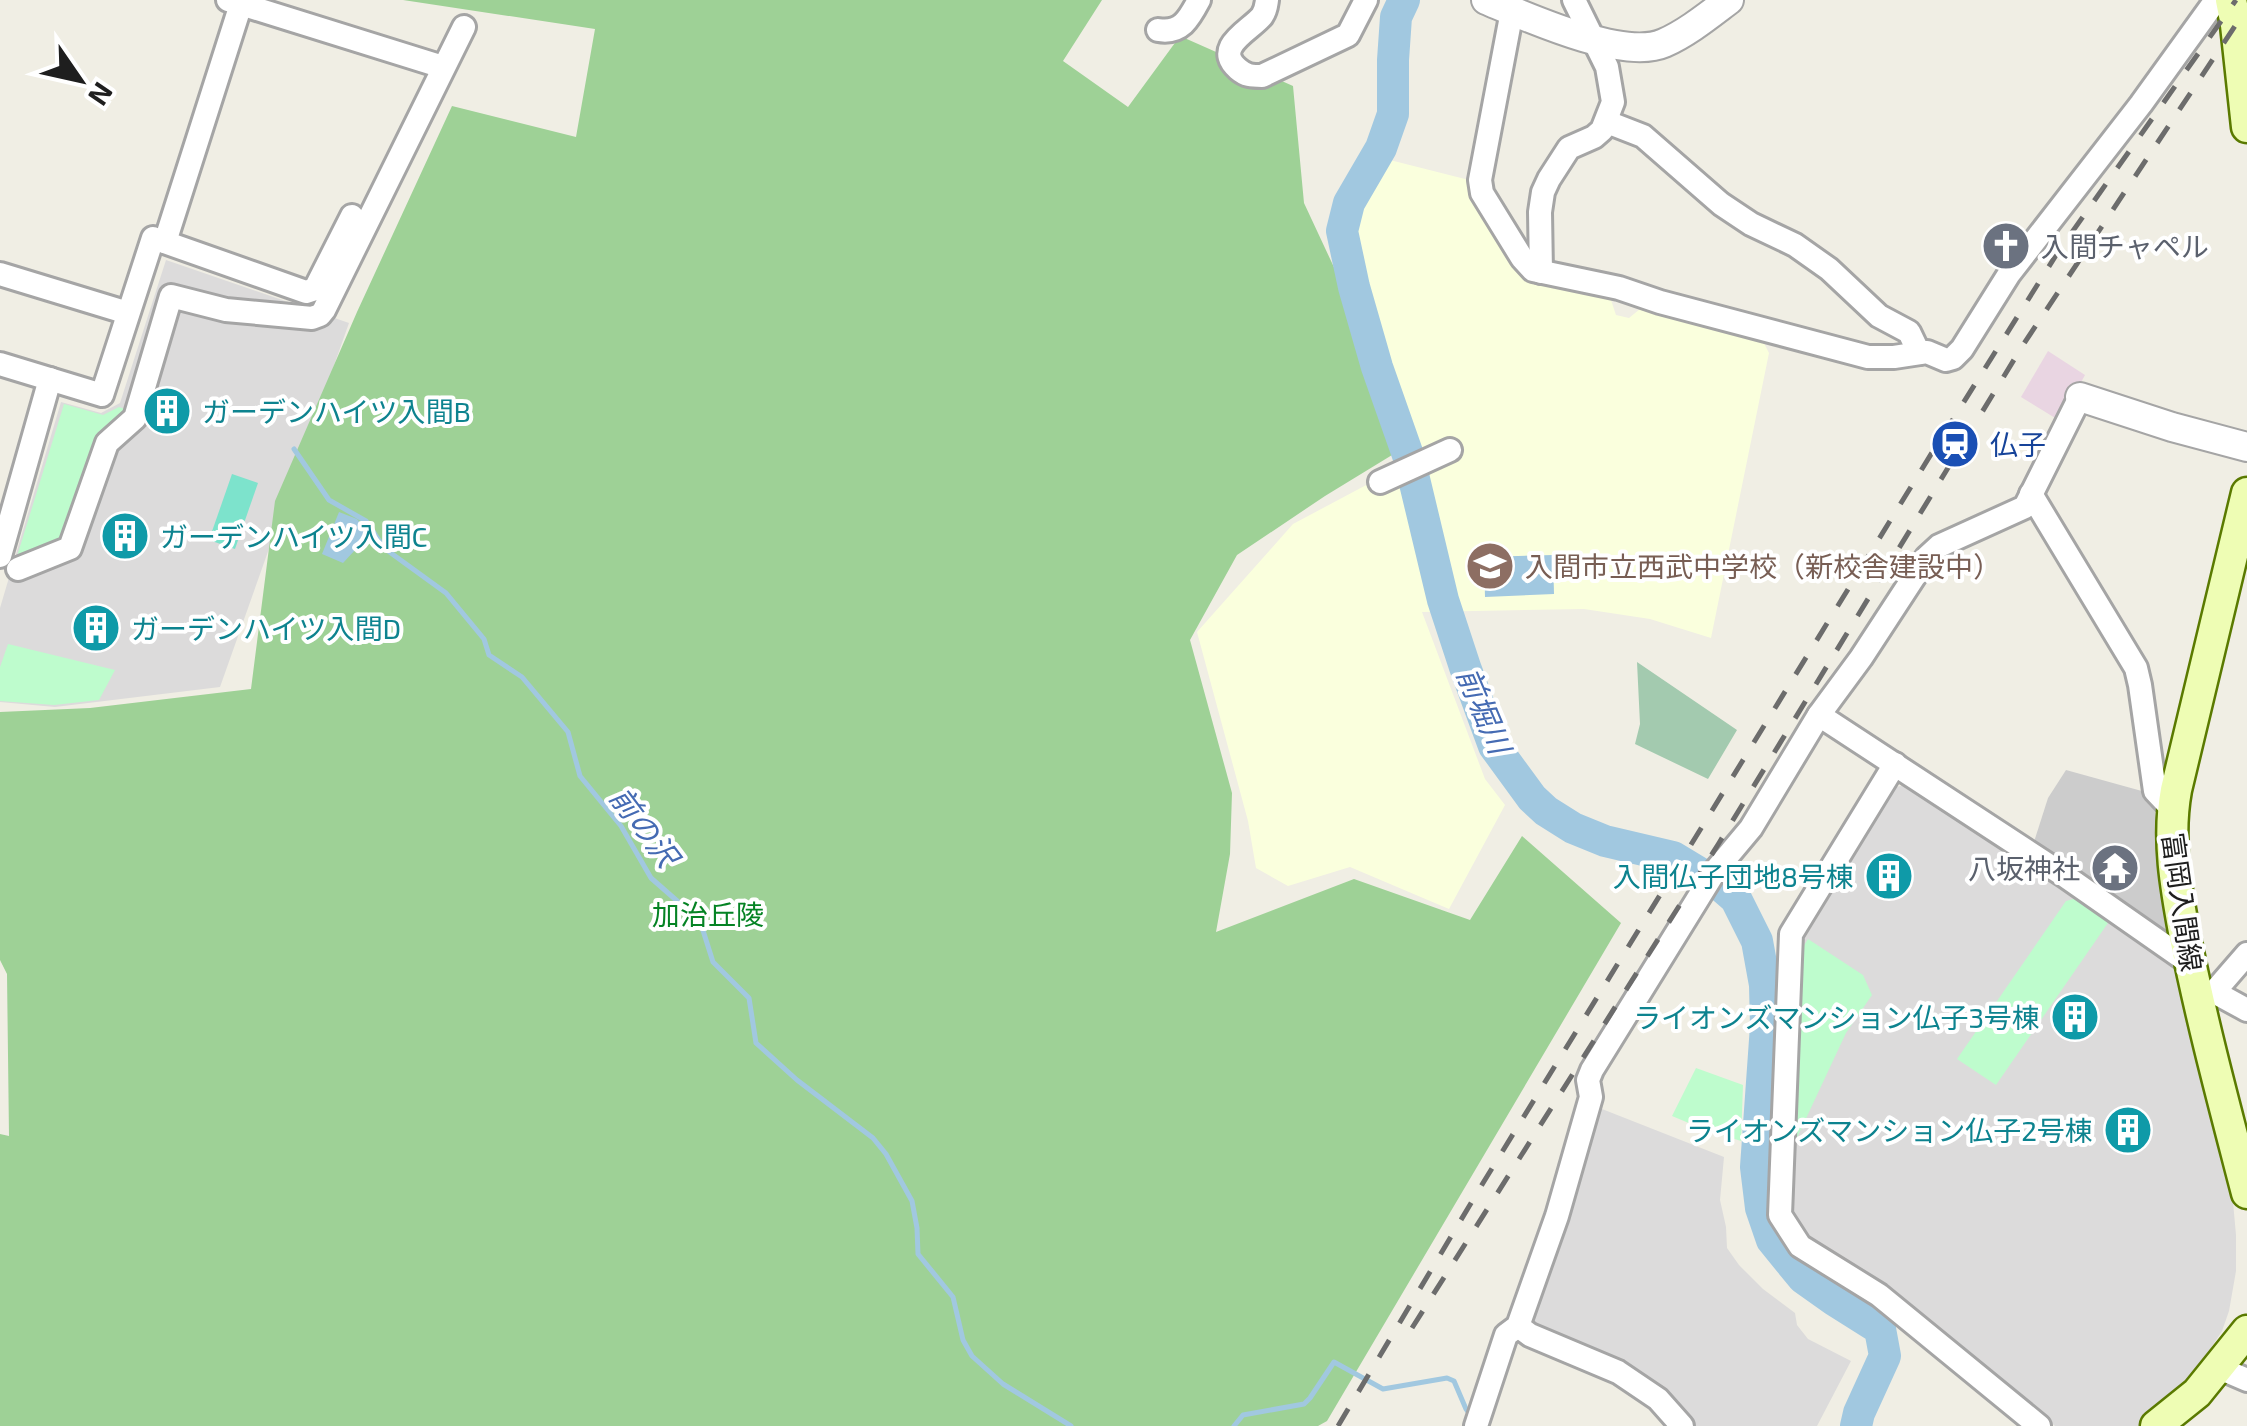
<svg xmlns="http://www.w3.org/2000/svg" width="2247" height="1426" font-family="'Exo 2','Noto Sans JP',sans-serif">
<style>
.residential{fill:#dcdbdb}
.industrial{fill:#e9d5e2}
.education{fill:#faffdd}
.religious{fill:#ccc}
.forest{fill:#9ed196}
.cemetery{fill:#a3caaf}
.park{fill:#befccd}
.pitch{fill:#7de3cc}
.water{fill:#a1c8e0}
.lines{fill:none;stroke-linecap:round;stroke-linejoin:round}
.stream{stroke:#a1c8e0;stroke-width:5}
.river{stroke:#a1c8e0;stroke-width:32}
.minor-casing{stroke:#a5a5a5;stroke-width:28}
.tertiary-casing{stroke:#a5a5a5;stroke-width:32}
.secondary-casing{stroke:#5a7a00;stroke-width:35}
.minor{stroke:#fff;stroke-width:22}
.tertiary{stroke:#fff;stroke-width:28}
.secondary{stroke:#eefdb4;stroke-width:30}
.rail{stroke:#6c6c6c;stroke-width:5;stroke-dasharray:20 20;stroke-linecap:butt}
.labels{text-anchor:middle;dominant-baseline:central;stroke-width:8;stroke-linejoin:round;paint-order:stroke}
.worship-label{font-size:28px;fill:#5b616d;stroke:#fff;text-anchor:start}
.culture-label{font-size:28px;fill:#0d838f;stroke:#fff;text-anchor:start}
.transit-label{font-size:28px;fill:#164399;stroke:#fff;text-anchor:start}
.education-label{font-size:28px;fill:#785e54;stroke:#fff;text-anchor:start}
.street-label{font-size:28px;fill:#1e1e1e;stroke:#fff}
.park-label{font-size:28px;fill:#058324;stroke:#fff}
.water-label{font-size:30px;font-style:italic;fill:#456bb3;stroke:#fff}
</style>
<rect width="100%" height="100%" fill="#f0eee4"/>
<g class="residential">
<polygon points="166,260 349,323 220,687 55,707 0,702 0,608 61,402 101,413 120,403"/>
<polygon points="1914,783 2179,963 2233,1202 2236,1235 2236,1271 2229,1311 2222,1331 2196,1371 2146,1421 2138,1426 2055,1426 1886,1284 1813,1243 1792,1213 1800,946 1896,787"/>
<polygon points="1602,1109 1724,1157 1720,1200 1726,1227 1727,1248 1739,1265 1763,1289 1795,1313 1797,1325 1808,1339 1851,1361 1817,1426 1693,1426 1528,1323 1597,1113"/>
</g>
<polygon class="industrial" points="2048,351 2085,375 2060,421 2021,397"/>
<polygon class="education" points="1382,158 1469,180 1473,197 1523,277 1610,297 1616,315 1629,318 1640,309 1763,341 1769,353 1711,638 1650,619 1584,609 1422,612 1485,779 1505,805 1449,909 1350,867 1288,886 1256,868 1248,821 1197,632 1293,524 1417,458 1347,234 1353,209"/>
<polygon class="religious" points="2066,770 2149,793 2153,799 2175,935 2172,940 2033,845 2048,798"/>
<polygon class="forest" points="403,0 1102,0 1063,61 1128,107 1180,36 1293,86 1304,203 1415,441 1325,496 1237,555 1190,640 1232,793 1230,854 1216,932 1354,879 1470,920 1522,836 1621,923 1327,1421 1318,1426 0,1426 0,1134 9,1136 7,974 0,960 0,712 90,708 251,689 275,501 357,312 452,106 576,137 595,29"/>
<polygon class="cemetery" points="1637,662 1737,730 1708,779 1635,744 1640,724"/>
<g class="park">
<polygon points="64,404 103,415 119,407 128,410 70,548 14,566"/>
<polygon points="8,644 115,670 99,700 54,705 0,701 0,667"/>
<polygon points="2077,898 2110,920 1996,1085 1957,1059 2066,901"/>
<polygon points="1808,939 1863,975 1872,995 1846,1033 1795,1142 1803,947"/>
<polygon points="1696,1068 1743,1085 1741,1141 1703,1129 1672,1116"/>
</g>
<polygon class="pitch" points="232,474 258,483 235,549 209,540"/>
<g class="water">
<polygon points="339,512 357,519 370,534 343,563 322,554"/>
<polygon points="1553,555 1554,594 1485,597 1484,557"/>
</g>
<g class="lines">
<g class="stream">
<polyline points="294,449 329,500 366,521 384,548 446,593 484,639 489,655 522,677 568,732 580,776 621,826 651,878 700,921 713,962 749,998 756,1043 797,1080 873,1138 886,1154 912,1201 917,1228 918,1254 953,1297 963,1340 972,1356 1003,1384 1071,1426"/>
<polyline points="1234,1426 1243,1415 1304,1404 1310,1398 1334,1362 1383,1389 1447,1378 1454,1381 1466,1409 1472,1417"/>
</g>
<polyline class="river" points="1404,0 1396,17 1393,60 1393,114 1381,148 1349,203 1342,231 1354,287 1377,367 1409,458 1443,600 1465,667 1494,746 1532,798 1546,811 1573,828 1605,841 1673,857 1721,886 1736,899 1757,941 1765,985 1766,1026 1756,1167 1761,1208 1772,1240 1803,1278 1834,1300 1880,1329 1885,1356 1859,1413 1856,1426"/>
<g class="minor-casing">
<g id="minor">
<polyline points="228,0 443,67"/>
<path d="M1267,0C1266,7 1266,10 1262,16C1251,30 1212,47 1238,69C1246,76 1252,76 1262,76L1348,35L1366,0"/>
<polyline points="1512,11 1480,180 1482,193 1522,258 1533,270 1619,288 1660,302 1868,357 1894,357 1927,352 1946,360 1953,358 1962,349 2009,274 2141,104 2216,0"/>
<path d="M1158,30C1181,34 1189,19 1199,0"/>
<polyline points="1607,122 1643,136 1721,204 1751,224 1795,245 1829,269 1879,316 1909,332 1919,353"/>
<polyline points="165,242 241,4"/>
<polyline points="1541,272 1540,212 1543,192 1549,179 1569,148 1594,137 1602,130 1613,102 1607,67 1574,0"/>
<polyline points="0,274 128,313"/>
<polyline points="0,364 102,395 153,238 306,292 315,289 352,216"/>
<polyline points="1380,482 1450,450"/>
<polyline points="2031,494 2136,668 2140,685 2155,791 2172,809"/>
<polyline points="0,556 50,379"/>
<polyline points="18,569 70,548 107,443 135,418 171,296 226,310 312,318 320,315 324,310 464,27"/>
<polyline points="1819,715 2065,876 2191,964"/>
<polyline points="1895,764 1791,934 1780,1215 1800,1246 1879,1295 2039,1426"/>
<polyline points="2214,992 2247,954"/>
<polyline points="2198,1000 2214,992 2247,1010"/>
<polyline points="1518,1326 1530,1335 1618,1372 1658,1399 1682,1426"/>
<polyline points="2219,1368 2247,1380"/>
<polyline points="1476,1426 1506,1335 1518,1326 1557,1216 1591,1097 1588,1080 1592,1070 1715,871 1751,828 1819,715 1861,658 1927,557 1939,546 2025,507 2080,397"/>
</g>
</g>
<g class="tertiary-casing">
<g id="tertiary">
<path d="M1486,0C1527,17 1623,61 1664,43C1687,33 1709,15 1729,0"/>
<polyline points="2080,397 2172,427 2247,447"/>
</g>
</g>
<g class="secondary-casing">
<g id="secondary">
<polyline points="2231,0 2236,25 2247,127"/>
<path d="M2247,493L2176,790C2167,839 2176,889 2185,937C2202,1023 2225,1108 2247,1193"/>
<polyline points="2156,1426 2197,1393 2247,1331"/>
</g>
</g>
<use href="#minor" class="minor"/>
<use href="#tertiary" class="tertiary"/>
<use href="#secondary" class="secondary"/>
<g class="rail">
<polyline points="1412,1328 1719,843 2023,345 2235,26"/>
<polyline points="1338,1426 1483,1183 1933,451 2058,252 2236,0"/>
</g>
</g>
<defs>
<g id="church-disc" transform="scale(2.5)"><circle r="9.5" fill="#6b7280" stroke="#fff"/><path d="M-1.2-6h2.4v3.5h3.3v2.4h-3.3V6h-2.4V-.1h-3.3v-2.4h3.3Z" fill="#fff"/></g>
<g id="building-disc" transform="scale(2.5)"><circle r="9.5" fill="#0f9aa8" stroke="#fff"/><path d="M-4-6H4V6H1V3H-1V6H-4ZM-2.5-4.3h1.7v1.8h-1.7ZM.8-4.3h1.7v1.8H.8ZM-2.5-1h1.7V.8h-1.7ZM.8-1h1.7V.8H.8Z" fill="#fff"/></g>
<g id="station-disc" transform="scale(2.5)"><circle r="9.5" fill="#1a4fb4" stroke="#fff"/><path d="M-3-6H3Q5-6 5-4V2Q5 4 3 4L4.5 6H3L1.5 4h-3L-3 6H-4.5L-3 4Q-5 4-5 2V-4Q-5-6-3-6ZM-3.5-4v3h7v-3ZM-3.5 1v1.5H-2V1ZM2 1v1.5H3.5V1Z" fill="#fff"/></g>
<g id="school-disc" transform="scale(2.5)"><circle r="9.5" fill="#8d6e63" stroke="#fff"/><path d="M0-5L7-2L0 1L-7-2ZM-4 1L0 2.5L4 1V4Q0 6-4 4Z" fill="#fff"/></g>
<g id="temple-disc" transform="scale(2.5)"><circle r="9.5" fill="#6b7280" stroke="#fff"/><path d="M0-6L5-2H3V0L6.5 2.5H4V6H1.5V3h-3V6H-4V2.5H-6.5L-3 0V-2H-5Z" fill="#fff"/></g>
</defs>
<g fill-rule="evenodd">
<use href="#church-disc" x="2006" y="246"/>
<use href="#building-disc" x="167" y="411"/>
<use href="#station-disc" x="1955" y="444"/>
<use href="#building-disc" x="125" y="536"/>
<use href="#school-disc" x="1490" y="566"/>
<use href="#building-disc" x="96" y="628"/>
<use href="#temple-disc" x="2115" y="868"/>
<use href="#building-disc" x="1889" y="876"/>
<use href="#building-disc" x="2075" y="1017"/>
<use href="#building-disc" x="2128" y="1130"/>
</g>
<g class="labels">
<g class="worship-label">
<text x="2041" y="246">入間チャペル</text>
<text x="2080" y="868" text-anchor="end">八坂神社</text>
</g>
<g class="culture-label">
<text x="202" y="411">ガーデンハイツ入間B</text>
<text x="160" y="536">ガーデンハイツ入間C</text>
<text x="131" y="628">ガーデンハイツ入間D</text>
<text x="1854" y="876" text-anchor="end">入間仏子団地8号棟</text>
<text x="2040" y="1017" text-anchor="end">ライオンズマンション仏子3号棟</text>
<text x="2093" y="1130" text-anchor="end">ライオンズマンション仏子2号棟</text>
</g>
<g class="transit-label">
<text x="1990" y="444">仏子</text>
</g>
<g class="education-label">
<text x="1525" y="566">入間市立西武中学校（新校舎建設中）</text>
</g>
<g class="street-label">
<text transform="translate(2183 902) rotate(82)">富岡入間線</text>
</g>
<g class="park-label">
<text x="708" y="914">加治丘陵</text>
</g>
<g class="water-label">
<text transform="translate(1485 710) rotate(67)">前堀川</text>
<text transform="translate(645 826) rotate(53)">前の沢</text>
</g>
</g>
<g transform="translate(80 80) rotate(124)" stroke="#ffffff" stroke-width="8" paint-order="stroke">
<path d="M0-8L18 38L0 25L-18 38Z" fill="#1e1e1e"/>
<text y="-15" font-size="28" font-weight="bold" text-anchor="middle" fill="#1e1e1e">N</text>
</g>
</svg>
